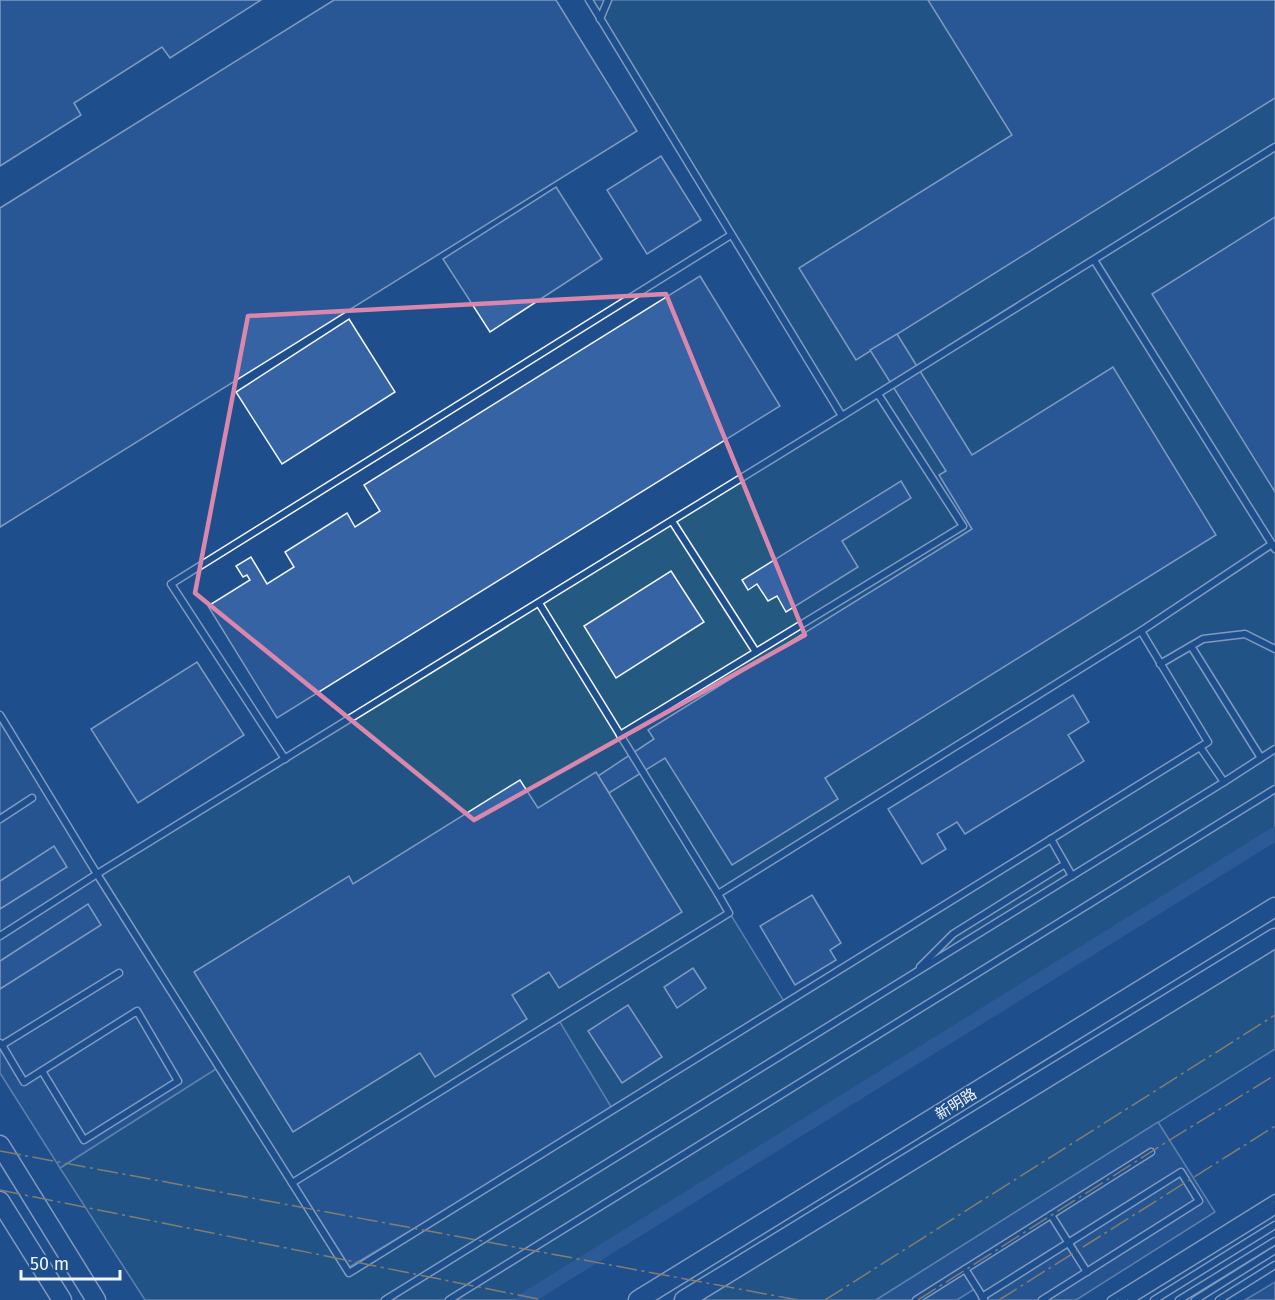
<svg xmlns="http://www.w3.org/2000/svg" width="1275" height="1300" font-family="'Fira Sans','Noto Sans SC',sans-serif">
<style>
.green{fill:#245a82;stroke:#a8bbd7;stroke-width:1.5;fill-rule:evenodd}
.parking{fill:#305b95;stroke:#a8bbd7;stroke-width:1.5}
.lines{fill:none;stroke-linecap:round;stroke-linejoin:round}
.canal{stroke:#3b69a3;stroke-width:14}
.building{fill:#3563a3;stroke:#f2f6ff;stroke-width:1.5}
.service-casing{stroke:#f2f6ff;stroke-width:9}
.primary-casing{stroke:#f2f6ff;stroke-width:21}
.service{stroke:#1f4e8c;stroke-width:6}
.primary{stroke:#1f4e8c;stroke-width:18}
.power{stroke:#ffb74d;stroke-width:1.5;stroke-dasharray:21 4.5 3 4.5;stroke-linecap:butt}
.marked{fill:none;stroke:#da87ad;stroke-width:4.5;stroke-linejoin:round}
.labels{text-anchor:middle;dominant-baseline:central;stroke-width:4.5;stroke-linejoin:round;paint-order:stroke}
.street-label{font-size:15px;fill:#f2f6ff;stroke:#1f4e8c}
</style>
<rect width="100%" height="100%" fill="#1f4e8c"/>
<g class="green">
<path d="M589,0H1275V834L524,1300H145L60,1168L219,1067L97,874L842,416ZM1141,632L1207,742L785,1003L718,894ZM613,1110L349,1273L292,1182Z"/>
<polygon points="1275,940 1275,1049 876,1300 688,1300"/>
</g>
<g class="parking">
<polygon points="0,715 219,1067 60,1168 0,1073"/>
<polygon points="558,1019 613,1110 346,1269 292,1183"/>
<polygon points="1158,1122 1215,1212 1076,1300 983,1300 976,1288 957,1300 876,1300"/>
<polygon points="1275,1282 1275,1300 1245,1300"/>
</g>
<g class="lines">
<polyline class="canal" points="524,1300 1275,834"/>
</g>
<g class="building">
<polygon points="0,0 261,0 170,58 162,47 74,103 81,115 0,166"/>
<polygon points="334,0 556,0 637,131 0,527 0,208"/>
<polygon points="928,0 1275,0 1275,98 856,360 799,268 1012,135"/>
<polygon points="661,156 701,220 647,254 607,190"/>
<polygon points="556,187 602,259 490,332 443,259"/>
<polygon points="1275,217 1275,492 1152,294"/>
<polygon points="700,276 780,406 277,718 208,606 250,580 247,575 243,577 236,566 251,557 267,584 294,567 285,552 347,513 355,527 380,511 364,485"/>
<polygon points="349,319 395,392 282,464 236,392"/>
<polygon points="897,334 972,455 1113,367 1216,535 825,778 838,799 732,865 665,758 609,793 598,776 654,739 648,730 972,529 939,475 946,471 870,350"/>
<polygon points="901,481 911,498 842,541 858,567 786,612 777,596 768,601 757,584 748,590 742,580"/>
<polygon points="671,571 704,622 616,678 584,626"/>
<polygon points="197,662 244,735 138,803 91,729"/>
<polygon points="1073,695 1089,722 1068,735 1084,761 965,834 957,822 937,834 946,849 922,864 888,809"/>
<polygon points="596,772 682,912 559,988 549,972 512,995 527,1019 435,1077 420,1053 293,1132 194,972 349,876 353,884 520,780 538,808"/>
<polygon points="54,846 67,867 0,909 0,881"/>
<polygon points="812,895 841,943 830,950 836,960 795,985 760,926"/>
<polygon points="88,904 101,925 0,989 0,961"/>
<polygon points="693,968 706,988 677,1008 664,987"/>
<polygon points="628,1005 662,1057 622,1083 588,1031"/>
</g>
<g class="lines">
<g class="service-casing">
<g id="service">
<polyline points="600,19 608,0"/>
<polyline points="1094,260 1275,549"/>
<polyline points="842,416 1275,147"/>
<polyline points="672,521 756,652"/>
<polyline points="539,603 718,894 1141,631 1208,742 349,1273 97,874 842,416 589,0"/>
<polyline points="1141,631 1272,544"/>
<polyline points="1191,646 1261,758"/>
<polyline points="1160,664 1203,639 1245,634 1275,649"/>
<polyline points="0,715 97,874 0,936"/>
<polyline points="620,735 963,526 878,394"/>
<polyline points="285,759 171,584 731,235"/>
<polyline points="1224,782 1275,749"/>
<polyline points="0,819 32,798"/>
<polyline points="1051,839 1072,876"/>
<polyline points="920,967 953,934 1065,864"/>
<polyline points="0,1043 2,1045 119,973"/>
<polyline points="2,1045 24,1082 137,1011 178,1081 84,1140 42,1071"/>
<polyline points="292,1183 729,913 718,894"/>
<polyline points="1051,1215 1087,1272"/>
<polyline points="965,1269 984,1299"/>
<polyline points="982,1297 1181,1172 1199,1201 1042,1300"/>
<polyline points="385,1300 1224,782 1200,747"/>
<polyline points="449,1300 1275,789"/>
<polyline points="916,1300 1151,1152"/>
<polyline points="1111,1300 1275,1198"/>
<polyline points="1121,1300 1275,1205"/>
<polyline points="1131,1300 1275,1211"/>
<polyline points="1154,1300 1275,1225"/>
<polyline points="1179,1300 1275,1241"/>
<polyline points="1195,1300 1275,1250"/>
<polyline points="1219,1300 1275,1265"/>
</g>
</g>
<g class="primary-casing">
<g id="primary">
<polyline points="0,1145 96,1300"/>
<polyline points="0,1201 62,1300"/>
<polyline points="638,1300 1275,907"/>
<polyline points="684,1300 1275,938"/>
</g>
</g>
<use href="#service" class="service"/>
<use href="#primary" class="primary"/>
<g class="power">
<polyline points="0,1151 798,1300"/>
<polyline points="0,1190 543,1300"/>
<polyline points="825,1300 1275,1015"/>
<polyline points="918,1300 1165,1143 1275,1075"/>
<polyline points="999,1300 1275,1126"/>
</g>
</g>
<path d="M0 0H1275V1300H0ZM666,294L805,635L474,820L195,593L248,316Z" fill="#1f4e8c" fill-opacity=".55" fill-rule="evenodd"/>
<path class="marked" d="M666,294L805,635L474,820L195,593L248,316Z"/>
<g class="labels">
<g class="street-label">
<text transform="translate(956 1104) rotate(-32)">新明路</text>
</g>
</g>
<path d="M21 1270v9h99v-9" fill="none" stroke="#f2f6ff" stroke-width="3"/>
<text x="30" y="1270" font-size="18" fill="#f2f6ff" stroke="#1f4e8c" stroke-width="4.5" paint-order="stroke">50 m</text>
</svg>
